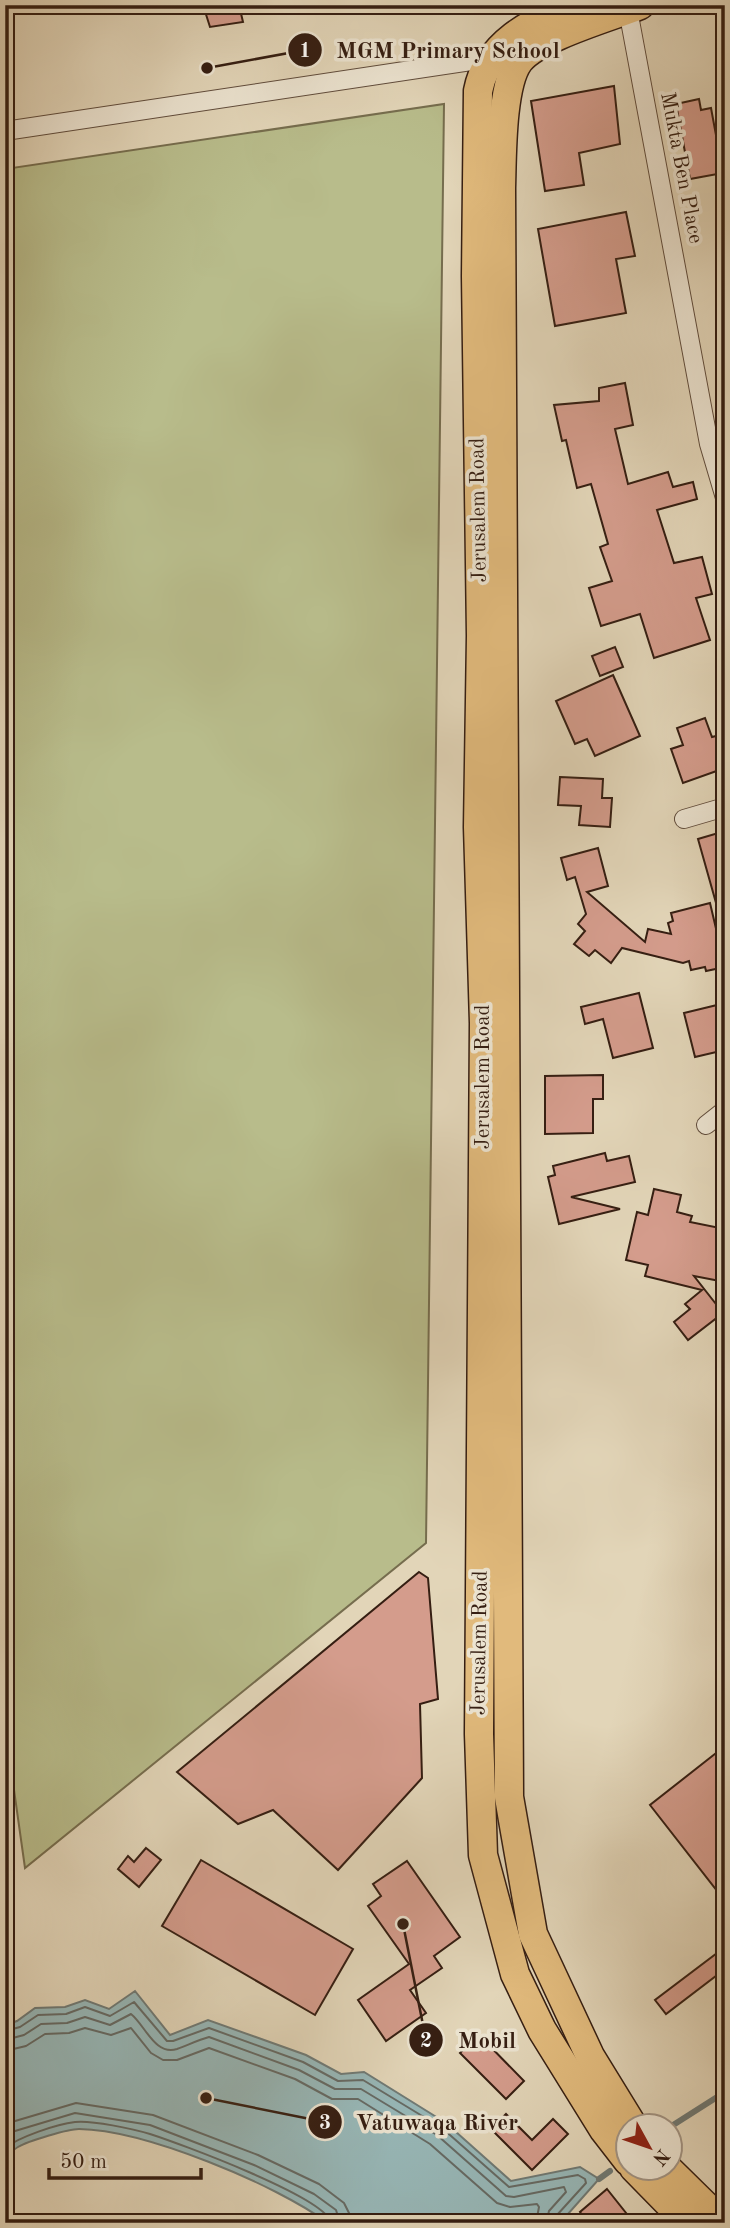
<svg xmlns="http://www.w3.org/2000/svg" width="730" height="2228" font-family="'Old Standard TT',serif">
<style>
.green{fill:#b8bc8b;stroke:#766d4e;stroke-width:2}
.water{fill:#97b7b7;stroke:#707a75;stroke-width:2}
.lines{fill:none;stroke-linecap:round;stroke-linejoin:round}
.shore{stroke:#666a64;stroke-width:2}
.stream{stroke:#707a75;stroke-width:6}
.building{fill:#d49c8c;stroke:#351e12;stroke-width:2}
.minor-casing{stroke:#604c3c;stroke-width:20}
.primary-casing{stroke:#351e12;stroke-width:31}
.minor{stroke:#ece4d1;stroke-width:18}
.primary{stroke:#e1ba7c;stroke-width:28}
.labels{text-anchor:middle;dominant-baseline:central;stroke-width:7;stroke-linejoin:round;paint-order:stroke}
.street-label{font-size:21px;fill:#351e12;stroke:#ece4d1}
.leader{fill:none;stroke:#351e12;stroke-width:2.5}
.callout-dot{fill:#351e12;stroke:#ece4d1;stroke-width:2.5}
.mark-label{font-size:21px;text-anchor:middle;font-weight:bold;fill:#fff}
.callout-label{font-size:23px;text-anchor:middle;font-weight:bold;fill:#351e12;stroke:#ece4d1;stroke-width:7;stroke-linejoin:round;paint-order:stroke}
</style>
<rect width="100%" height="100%" fill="#e2d5b8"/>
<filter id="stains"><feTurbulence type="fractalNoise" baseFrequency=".00286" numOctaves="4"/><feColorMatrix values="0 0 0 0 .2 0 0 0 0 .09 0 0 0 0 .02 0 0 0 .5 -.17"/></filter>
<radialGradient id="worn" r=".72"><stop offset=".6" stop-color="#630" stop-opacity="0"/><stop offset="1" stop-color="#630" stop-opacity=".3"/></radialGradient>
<polygon class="green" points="444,104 426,1543 25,1868 5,1726 5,169"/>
<path class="water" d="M135,1991L170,2035L208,2020L306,2055L341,2074L364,2072L446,2123L511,2181L580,2167L599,2179L560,2223H328C275,2184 145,2130 79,2129C68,2129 28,2141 18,2147C13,2150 9,2154 5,2157V2025L17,2021L35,2008L65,2007L85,2000L109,2009Z"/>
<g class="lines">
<g class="shore">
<polyline points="5,2031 20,2027 38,2015 66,2014 85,2007 110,2016 134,2002 167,2041 173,2041 209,2028 303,2062 338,2081 363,2080 442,2128 509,2187 578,2175 585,2179 586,2183 557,2215 555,2223"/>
<path d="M5,2040L24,2035L41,2024L67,2023L85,2017L110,2025L131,2014C145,2025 155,2056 177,2049C188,2045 198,2040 209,2037L299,2070L335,2089H361L437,2135L506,2196L514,2197L564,2187L566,2192L549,2211L546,2223"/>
<polyline points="5,2051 26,2046 45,2034 69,2033 85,2028 111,2035 131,2028 151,2053 163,2060 177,2060 209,2048 295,2079 332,2099 358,2099 430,2144 497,2203 510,2207 537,2204 539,2207 536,2223"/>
<polyline points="5,2124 76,2103 153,2115 258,2155 319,2184 344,2203 349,2213 350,2223"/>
<polyline points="5,2137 15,2131 75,2113 150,2125 254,2165 314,2194 336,2210 340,2223"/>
<path d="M5,2148C19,2137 57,2124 75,2122C92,2120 133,2129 150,2134C178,2143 328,2198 331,2223"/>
</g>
<g class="stream">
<polyline points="670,2127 725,2092"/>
<polyline points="599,2179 610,2171"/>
</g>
</g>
<g class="building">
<polygon points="203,5 239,5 243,22 210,27"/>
<polygon points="614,86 620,144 579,153 584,185 545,191 531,101"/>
<polygon points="699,99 701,110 711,108 723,173 690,179 676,104"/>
<polygon points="626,212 635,256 616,259 626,313 555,326 538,229"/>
<polygon points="625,383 633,425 615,429 628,484 668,472 673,487 693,482 697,499 657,510 674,563 702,557 712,594 696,598 710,640 654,658 640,614 601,626 589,588 612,581 600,547 608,544 591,484 577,488 566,440 562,441 554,405 599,401 599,388"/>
<polygon points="615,647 623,667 600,676 592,656"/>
<polygon points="613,675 640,736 595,756 587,739 575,744 556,701"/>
<polygon points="705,718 712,737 720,735 725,748 725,768 683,783 671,749 683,745 677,728"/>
<polygon points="560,777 603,779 602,798 612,798 610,827 579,825 581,806 558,805"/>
<polygon points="725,831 725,916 720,917 698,839"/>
<polygon points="598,848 608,886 587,892 645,942 648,929 671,934 668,923 673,921 671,913 710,903 725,967 706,971 705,967 691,970 689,961 683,963 622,948 611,963 595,950 589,956 574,944 585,931 578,924 586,914 575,877 567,880 561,858"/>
<polygon points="639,993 653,1048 613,1058 603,1019 585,1024 581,1007"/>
<polygon points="717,1005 725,1039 725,1050 695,1057 684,1013"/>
<polygon points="603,1075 603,1099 593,1099 593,1133 545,1134 545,1076"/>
<polygon points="605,1153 607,1161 629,1156 635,1182 571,1197 620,1209 559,1224 548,1177 555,1175 553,1166"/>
<polygon points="654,1189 681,1195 677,1212 692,1216 690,1222 725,1229 725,1282 694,1276 723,1313 688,1340 674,1322 690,1309 685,1304 702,1290 645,1276 648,1265 626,1260 637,1212 648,1215"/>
<polygon points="419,1572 428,1578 438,1699 420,1704 422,1778 338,1870 273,1810 238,1824 177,1772"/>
<polygon points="725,1746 725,1901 650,1805"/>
<polygon points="146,1848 161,1860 139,1887 118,1869 128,1856 134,1862"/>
<polygon points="201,1860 353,1949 315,2015 162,1926"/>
<polygon points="407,1861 460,1937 434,1956 442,1968 410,1990 426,2013 386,2041 358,2000 409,1964 368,1906 381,1896 373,1884"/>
<polygon points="725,1947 725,1969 666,2014 655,2000"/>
<polygon points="478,2034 524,2081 506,2099 460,2053"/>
<polygon points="506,2114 532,2140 553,2119 568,2134 532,2170 491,2129"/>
<polygon points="607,2189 634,2223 588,2223 580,2212"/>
</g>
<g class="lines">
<g class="minor-casing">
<g id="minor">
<polyline points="628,10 709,444 725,498"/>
<polyline points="5,131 491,58 499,59"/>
<polyline points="684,819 725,807"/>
<polyline points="706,1125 725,1110"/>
</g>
</g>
<g class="primary-casing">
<g id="primary">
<path d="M574,5C532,21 487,44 478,91L476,276L481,636L478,827L484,1023L479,1734L483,1855L515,1974L542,2030L604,2130L628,2161"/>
<path d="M633,2126L590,2056L533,1934L509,1797L501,188C502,157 501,85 519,61C538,37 610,17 640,5"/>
<polyline points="634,2168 688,2223"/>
<polyline points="667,2168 723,2223"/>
</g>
</g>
<use href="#minor" class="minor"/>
<use href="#primary" class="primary"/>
</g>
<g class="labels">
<g class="street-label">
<text transform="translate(681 168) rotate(79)">Mukta Ben Place</text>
<text transform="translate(479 510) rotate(-91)">Jerusalem Road</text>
<text transform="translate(483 1077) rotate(-90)">Jerusalem Road</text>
<text transform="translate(480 1643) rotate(-89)">Jerusalem Road</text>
</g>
</g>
<path class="leader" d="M207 68L305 50M403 1924L426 2040M206 2098L325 2122"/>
<g class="callout-dot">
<circle cx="207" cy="68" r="7"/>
<circle cx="403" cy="1924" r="7"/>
<circle cx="206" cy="2098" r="7"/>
<circle cx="305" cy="50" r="18"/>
<circle cx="426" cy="2040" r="18"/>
<circle cx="325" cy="2122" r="18"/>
</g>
<g class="mark-label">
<text x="305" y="57">1</text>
<text x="426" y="2047">2</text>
<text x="325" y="2129">3</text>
</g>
<g class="callout-label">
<text x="448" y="58">MGM Primary School</text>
<text x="487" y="2048">Mobil</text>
<text x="437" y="2130">Vatuwaqa River</text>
</g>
<rect width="730" height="2228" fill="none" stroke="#e2d5b8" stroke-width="28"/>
<rect x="7" y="7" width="716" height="2214" fill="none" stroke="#351e12" stroke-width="3.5"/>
<rect x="14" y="14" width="702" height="2200" fill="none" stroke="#351e12" stroke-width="2"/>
<g transform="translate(649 2147) rotate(130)"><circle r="33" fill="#ece4d1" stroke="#a39585" stroke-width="2"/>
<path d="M0-5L12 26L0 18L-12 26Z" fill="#8f2418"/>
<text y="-10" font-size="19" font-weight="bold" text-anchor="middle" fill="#351e12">N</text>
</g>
<path d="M49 2168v10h152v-10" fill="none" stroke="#351e12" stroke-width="3.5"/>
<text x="60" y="2168" font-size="21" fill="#351e12" stroke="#ece4d1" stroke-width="5" paint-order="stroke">50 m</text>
<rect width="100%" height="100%" filter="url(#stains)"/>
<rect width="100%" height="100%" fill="url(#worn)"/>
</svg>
